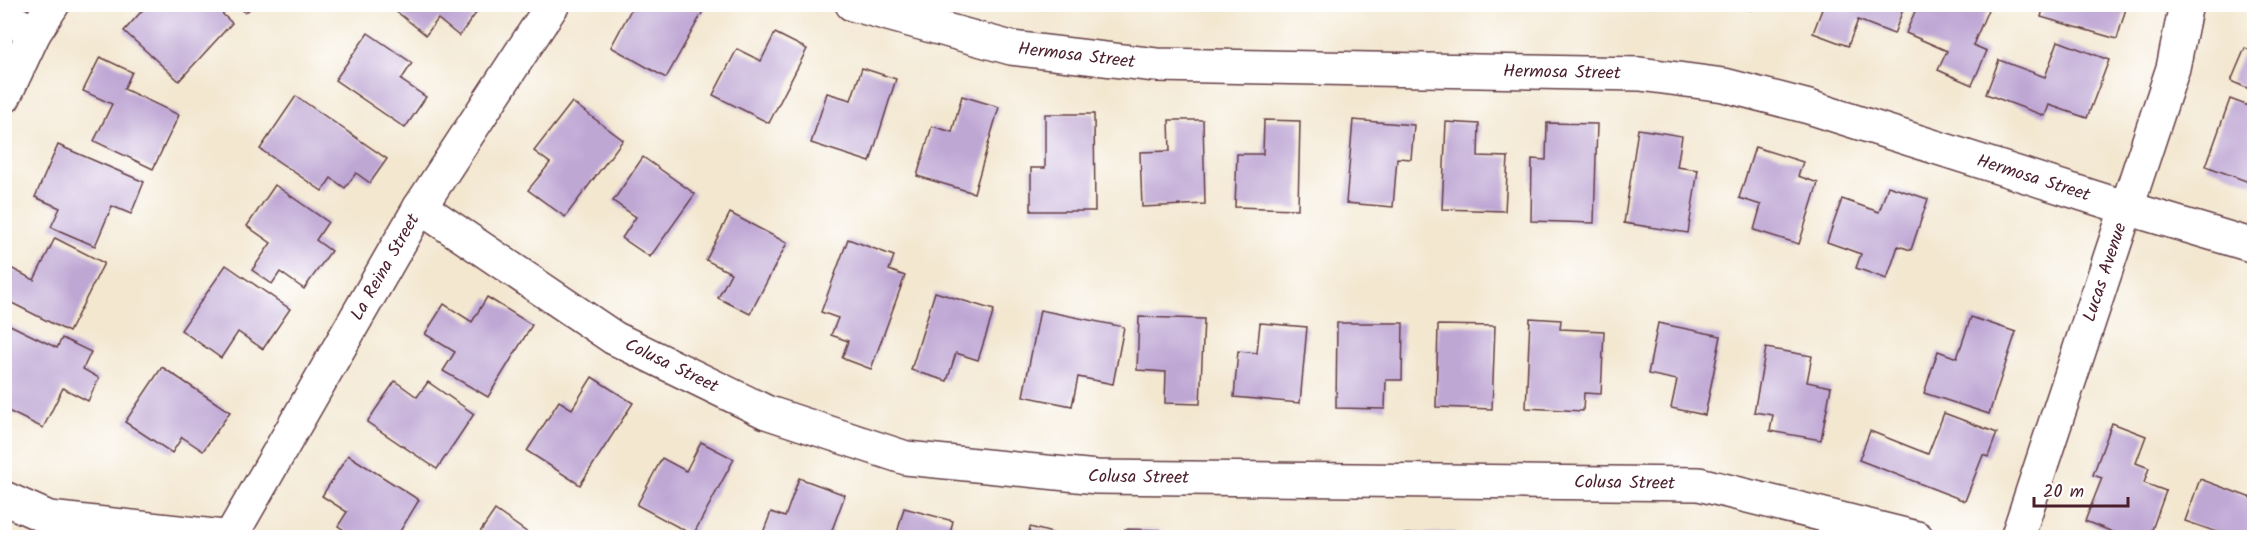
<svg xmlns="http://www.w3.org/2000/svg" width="2259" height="542" font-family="Kalam,sans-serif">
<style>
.building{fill:#bfa7d4}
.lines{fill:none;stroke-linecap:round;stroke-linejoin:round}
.street-casing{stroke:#633d44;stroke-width:36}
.secondary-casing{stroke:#633d44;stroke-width:36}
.street{stroke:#fff;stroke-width:33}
.secondary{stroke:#fff;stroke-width:33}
.labels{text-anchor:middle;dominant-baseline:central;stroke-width:4.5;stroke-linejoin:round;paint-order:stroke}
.street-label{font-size:18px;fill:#4a1f2b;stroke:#fff}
</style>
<rect width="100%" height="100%" fill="#fff"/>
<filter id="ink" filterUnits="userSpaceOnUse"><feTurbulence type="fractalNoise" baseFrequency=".0167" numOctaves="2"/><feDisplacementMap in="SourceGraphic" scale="12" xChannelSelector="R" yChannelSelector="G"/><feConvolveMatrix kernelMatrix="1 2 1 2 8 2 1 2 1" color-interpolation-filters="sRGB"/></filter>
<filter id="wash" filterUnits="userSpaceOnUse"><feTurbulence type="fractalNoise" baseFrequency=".008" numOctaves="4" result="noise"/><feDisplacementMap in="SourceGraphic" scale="24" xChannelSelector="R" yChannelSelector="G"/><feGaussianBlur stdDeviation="1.35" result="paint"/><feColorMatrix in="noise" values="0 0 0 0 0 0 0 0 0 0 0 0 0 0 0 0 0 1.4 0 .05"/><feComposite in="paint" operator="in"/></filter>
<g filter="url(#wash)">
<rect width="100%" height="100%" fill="#f3e7d0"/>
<g id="blocks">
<g class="building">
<polygon points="148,4 212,4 232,23 179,81 124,31"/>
<polygon points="238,4 256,4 245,13"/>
<polygon points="387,4 483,4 459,36 438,19 426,35"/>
<polygon points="634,4 707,4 666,78 611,47"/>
<polygon points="1733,4 1753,4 1752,10"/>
<polygon points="1824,4 1905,4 1894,34 1858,20 1848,46 1813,33"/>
<polygon points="1918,4 1990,5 1973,45 1987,51 1972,85 1938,70 1947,51 1906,33"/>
<polygon points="2044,5 2127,5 2117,39 2041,17"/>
<polygon points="368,33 412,63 401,80 426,97 405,128 335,80"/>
<polygon points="775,33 807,49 769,123 713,95 737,49 761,61"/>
<polygon points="2058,41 2109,60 2087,118 2049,105 2045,116 1986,94 1999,60 2045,77"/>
<polygon points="2245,48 2254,52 2254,91 2231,81"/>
<polygon points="100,57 132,72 124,89 179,115 153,169 94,141 112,104 83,91"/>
<polygon points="862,68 896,79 870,162 811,143 827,93 851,100"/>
<polygon points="296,96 387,159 370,183 356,173 345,188 331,178 322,191 260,149"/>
<polygon points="962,96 999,107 974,193 917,176 932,126 952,132"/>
<polygon points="2230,99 2254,108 2254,184 2206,166"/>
<polygon points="572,102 623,140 565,217 528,190 550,163 534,151"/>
<polygon points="1045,114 1094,114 1095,211 1031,211 1031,168 1045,168"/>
<polygon points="1169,120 1203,120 1205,204 1142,207 1140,152 1170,151"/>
<polygon points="1264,120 1300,121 1298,209 1235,207 1237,154 1263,154"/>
<polygon points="1353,120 1414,125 1411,159 1397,158 1393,207 1346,203"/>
<polygon points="1446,122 1479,124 1478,156 1508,157 1505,211 1442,209"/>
<polygon points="1547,123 1597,124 1594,223 1531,221 1532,159 1546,160"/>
<polygon points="1638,129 1682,136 1677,167 1698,170 1688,233 1624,223"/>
<polygon points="58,145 144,182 131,214 112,206 95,246 51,227 60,208 35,197"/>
<polygon points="1755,147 1803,162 1798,176 1818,183 1799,244 1754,230 1761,205 1739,198"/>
<polygon points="643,157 695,194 650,257 622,238 636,217 613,201"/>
<polygon points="275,185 328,222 316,240 331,251 304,289 280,272 272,284 252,270 271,243 247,226"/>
<polygon points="1888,186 1928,199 1911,250 1898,246 1887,279 1856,268 1861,254 1827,242 1842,199 1879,212"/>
<polygon points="730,213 787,243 750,314 718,298 731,273 706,260"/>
<polygon points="55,238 104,263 69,332 4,299 4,276 9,267 34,280"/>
<polygon points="848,239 894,256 889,270 905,276 871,369 842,358 848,341 831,335 838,318 821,312"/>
<polygon points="226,265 290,309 263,349 238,332 221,358 181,330"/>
<polygon points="935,292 994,310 978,360 956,353 947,381 911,370"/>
<polygon points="487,297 532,325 488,397 443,371 455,352 425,334 444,304 472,322"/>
<polygon points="1040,310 1124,327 1113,384 1078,377 1072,406 1023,396"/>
<polygon points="1139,317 1204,319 1200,404 1165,403 1166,372 1137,370"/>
<polygon points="1971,317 2016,332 1989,414 1924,393 1938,351 1957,358"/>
<polygon points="1530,318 1561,320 1560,329 1604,331 1601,394 1584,393 1583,411 1526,408"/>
<polygon points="4,322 57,348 62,338 91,352 83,369 99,378 88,401 63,388 43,428 4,409"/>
<polygon points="1260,323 1307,327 1300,403 1234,397 1238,351 1257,353"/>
<polygon points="1337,323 1403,323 1402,380 1386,380 1385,409 1336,408"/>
<polygon points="1658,323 1721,336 1705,415 1671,408 1677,380 1648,374"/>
<polygon points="1438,325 1495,326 1492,409 1436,407"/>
<polygon points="1766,348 1812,356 1807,382 1831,387 1821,440 1770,431 1773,415 1754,412"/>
<polygon points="162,367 230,412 203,451 182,437 172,453 125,422"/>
<polygon points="592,377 633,403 580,485 527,451 559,401 572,409"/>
<polygon points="395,381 417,397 428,382 474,414 437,469 367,422"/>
<polygon points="1944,413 1997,433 1988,457 1983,455 1965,501 1859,460 1870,431 1928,454"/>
<polygon points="2112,423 2146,436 2136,463 2149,468 2144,483 2166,491 2149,538 2128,538 2085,521 2102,478 2093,475"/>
<polygon points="701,442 734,459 693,535 637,505 662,458 686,471"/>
<polygon points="348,455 419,500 396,538 356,538 338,526 347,512 322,496"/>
<polygon points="799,478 845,495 829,538 761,538 771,512 785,517"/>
<polygon points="2200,479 2254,499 2254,538 2225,538 2226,535 2185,521"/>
<polygon points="904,508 953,521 949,538 881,538 882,533 896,537"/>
<polygon points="495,510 535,538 476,538"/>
<polygon points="1030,527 1067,537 1067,538 1028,538"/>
<polygon points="1125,529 1160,530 1160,538 1125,538"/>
<polygon points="1224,532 1264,534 1264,538 1224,538"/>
<polygon points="1455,532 1456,538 1405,538 1405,534"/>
<polygon points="1330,533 1363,534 1363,538 1330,538"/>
<polygon points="1505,534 1526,536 1526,538 1505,538"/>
</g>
</g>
</g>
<g filter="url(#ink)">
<use href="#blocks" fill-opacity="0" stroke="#633d44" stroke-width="1.5"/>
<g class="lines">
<g class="street-casing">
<g id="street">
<path id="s1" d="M852,4L1011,48L1156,65L1640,74L1724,85L1809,107L2127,208L2254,246"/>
<polyline points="4,16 34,33"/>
<path id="s2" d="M420,207L614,338L766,412L906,458L1097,477L1699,484L1917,538"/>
<polyline points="4,498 49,518 233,538"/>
<path id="s3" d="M231,536L420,207L553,4"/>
<path id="s4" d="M2017,538L2173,68L2186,4"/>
</g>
</g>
<g class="secondary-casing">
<polyline id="secondary" points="4,97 34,33 53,4"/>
</g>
<use href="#street" class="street"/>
<use href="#secondary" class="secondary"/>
</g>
</g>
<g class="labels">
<g class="street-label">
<text stroke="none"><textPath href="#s1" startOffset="231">Hermosa Street</textPath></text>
<text stroke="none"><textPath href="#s1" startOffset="717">Hermosa Street</textPath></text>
<text stroke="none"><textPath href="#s1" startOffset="1203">Hermosa Street</textPath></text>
<text stroke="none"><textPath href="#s3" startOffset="310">La Reina Street</textPath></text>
<text stroke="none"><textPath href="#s4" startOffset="280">Lucas Avenue</textPath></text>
<text stroke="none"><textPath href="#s2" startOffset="298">Colusa Street</textPath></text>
<text stroke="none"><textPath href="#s2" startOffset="784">Colusa Street</textPath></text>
<text stroke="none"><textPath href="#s2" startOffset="1270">Colusa Street</textPath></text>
</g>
</g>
<rect width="2259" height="542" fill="none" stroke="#fff" stroke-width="24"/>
<path d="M2034 497v9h94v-9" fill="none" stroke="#4a1f2b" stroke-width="3"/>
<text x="2043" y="497" font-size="18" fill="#4a1f2b" stroke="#ffffff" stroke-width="4.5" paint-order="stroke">20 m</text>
</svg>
